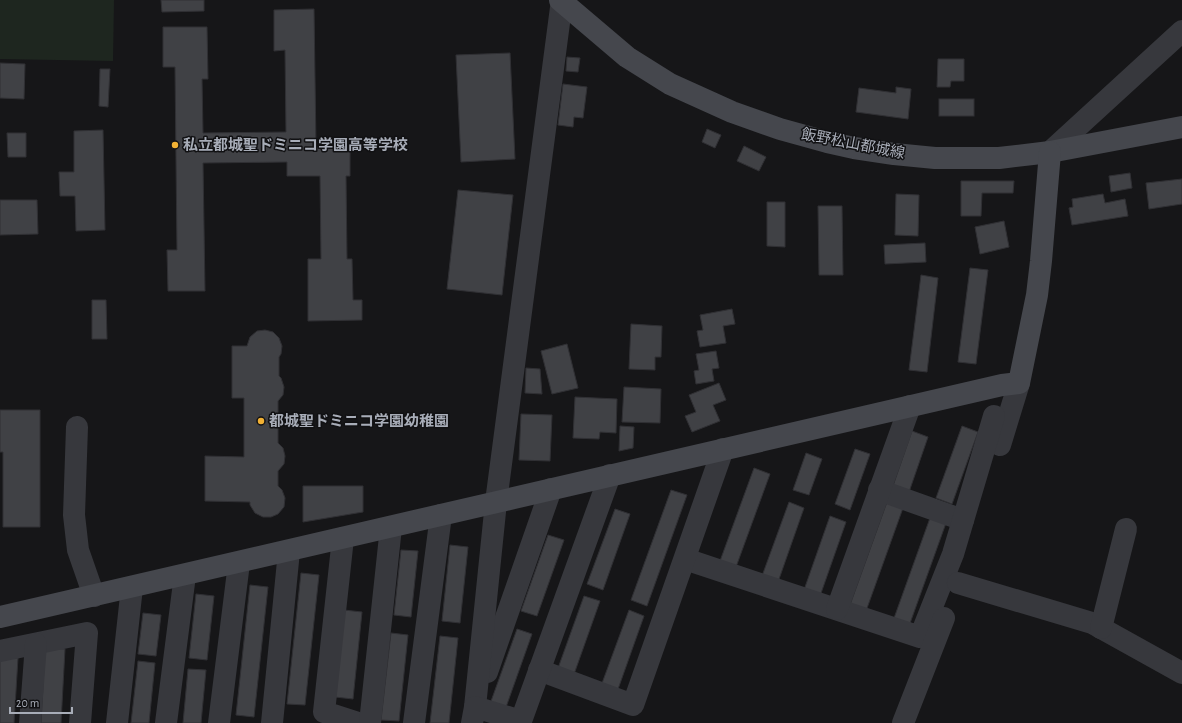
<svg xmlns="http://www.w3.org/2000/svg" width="1182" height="723" font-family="'Alegreya Sans','Noto Sans JP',sans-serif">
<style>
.green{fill:#1e261f}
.building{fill:#404145;stroke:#303034}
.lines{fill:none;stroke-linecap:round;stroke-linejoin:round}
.street{stroke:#37383d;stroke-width:22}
.secondary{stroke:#45474d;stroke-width:22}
.poi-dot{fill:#f2b134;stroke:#111113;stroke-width:1.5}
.labels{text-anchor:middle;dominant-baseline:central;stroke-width:3;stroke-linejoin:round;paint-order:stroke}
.street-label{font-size:15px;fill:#a8adb8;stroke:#111113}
.poi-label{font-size:15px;font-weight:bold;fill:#a8adb8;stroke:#111113;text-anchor:start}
</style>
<rect width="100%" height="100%" fill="#161618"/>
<polygon class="green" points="0,0 114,0 113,61 0,59"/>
<g class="building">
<polygon points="161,0 204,0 204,11 162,12"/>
<polygon points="314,9 316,147 350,146 350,176 346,176 347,259 352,259 353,300 362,300 362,320 308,321 308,259 321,259 320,176 287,176 287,162 203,163 205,291 168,291 167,250 177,250 175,67 163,67 163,27 207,27 208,79 202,79 203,133 286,132 285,50 274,51 274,10"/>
<polygon points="510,53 515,159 461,162 456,55"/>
<polygon points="567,57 580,58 578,72 566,71"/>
<polygon points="938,59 964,59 964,81 951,81 950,87 937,87"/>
<polygon points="0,63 25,64 24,99 0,98"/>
<polygon points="100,69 110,69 108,107 99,106"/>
<polygon points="563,84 587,87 583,118 574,117 573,127 558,125"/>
<polygon points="896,87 911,89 908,119 856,112 859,88 896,93"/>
<rect x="939" y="99" width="35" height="17"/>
<polygon points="707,129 721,135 715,148 702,142"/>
<polygon points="103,130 105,230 76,231 75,196 60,196 59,172 74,172 74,131"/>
<polygon points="7,133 26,133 26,157 8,157"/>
<polygon points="744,146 766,157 759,171 737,161"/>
<polygon points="1130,173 1132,188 1111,192 1109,176"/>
<polygon points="1182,179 1182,204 1149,209 1146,183"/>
<polygon points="961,181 1014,181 1013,193 982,193 981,216 961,216"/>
<polygon points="458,190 513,195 502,295 447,289"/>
<polygon points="896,194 919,195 918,236 895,235"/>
<polygon points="1103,194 1105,203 1125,199 1128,216 1072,225 1069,208 1073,207 1072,199"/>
<polygon points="0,200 37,200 38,234 0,235"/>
<polygon points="767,202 785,202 785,247 767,246"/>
<polygon points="818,206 842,206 843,275 819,275"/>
<polygon points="1004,221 1009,247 980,254 975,227"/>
<polygon points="925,243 926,262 885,264 884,245"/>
<polygon points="970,268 988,270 976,364 958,362"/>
<polygon points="921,275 938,278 927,372 909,370"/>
<polygon points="92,300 106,300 107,339 92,339"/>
<polygon points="732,309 735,324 723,326 726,343 700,347 697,331 703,330 700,315"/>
<polygon points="631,324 662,326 661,357 655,357 655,370 629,369"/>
<polygon points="265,330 273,332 279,338 282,346 281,354 279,357 279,376 281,378 284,387 283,395 278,401 278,443 283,448 285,456 284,464 278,471 278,486 282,490 285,498 284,507 278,514 271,517 263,517 255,513 250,505 250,502 205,501 205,456 244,457 244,398 232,398 232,346 247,346 250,337 257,331"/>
<polygon points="567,344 578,388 552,394 541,351"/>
<polygon points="716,351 719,368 712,369 714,381 696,384 694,371 699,370 696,354"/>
<polygon points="526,368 540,369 542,394 525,393"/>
<polygon points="719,383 726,400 713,405 720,421 692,432 685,416 696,412 689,395"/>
<polygon points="624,387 661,389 660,423 622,422"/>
<polygon points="575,397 617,399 616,433 600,432 599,439 573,438"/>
<polygon points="0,410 40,410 40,527 3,527 3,452 0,452"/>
<polygon points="521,414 552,415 550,461 519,460"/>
<polygon points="620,426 634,427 633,448 619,451"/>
<polygon points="962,426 978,432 952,504 936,498"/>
<polygon points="912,431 928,437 909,492 893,486"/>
<polygon points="855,449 870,454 850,510 835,504"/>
<polygon points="806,453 822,459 809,495 793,490"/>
<polygon points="754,468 770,474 736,567 720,561"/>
<polygon points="303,486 363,486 363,512 303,522"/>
<polygon points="671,490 687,495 647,606 631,600"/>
<polygon points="789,502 804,508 778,582 762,576"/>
<polygon points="887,502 903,508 866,611 850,605"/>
<polygon points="615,509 630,514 603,590 587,584"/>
<polygon points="830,516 846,522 820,596 804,590"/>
<polygon points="930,518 946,523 909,626 893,621"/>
<polygon points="548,535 564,540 537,616 521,611"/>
<polygon points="450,545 468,547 460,623 442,621"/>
<polygon points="401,550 418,551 411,617 394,615"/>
<polygon points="301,573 319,575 305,705 287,704"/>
<polygon points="250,585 268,587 254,717 236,715"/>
<polygon points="196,594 214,596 207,660 189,658"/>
<polygon points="584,596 600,601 573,677 557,671"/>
<polygon points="344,610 362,612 353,699 335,697"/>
<polygon points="629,610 644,616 617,692 601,686"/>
<polygon points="143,613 161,615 156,656 138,654"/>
<polygon points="517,629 532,634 505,710 490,704"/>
<polygon points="391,633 408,635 399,721 381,720"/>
<polygon points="440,636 458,638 449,723 430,723"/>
<polygon points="45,648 65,649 61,723 41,723"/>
<polygon points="0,657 18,658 14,723 0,723"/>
<polygon points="138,661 155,663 149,723 131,723"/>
<polygon points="188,669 206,670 201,723 183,723"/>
</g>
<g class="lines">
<g class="street">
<polyline points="1050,152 1182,31"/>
<polyline points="77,427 74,515 78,550 94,596"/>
<polyline points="1000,445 1019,383"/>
<polyline points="879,490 963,520"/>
<polyline points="343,538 324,712 358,723"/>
<polyline points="685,559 920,637 953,554 994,416"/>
<polyline points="958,583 1092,623 1182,673"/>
<polyline points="837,609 910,406"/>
<polyline points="1101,628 1126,529"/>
<polyline points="0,651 87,633 80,723"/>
<polyline points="539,670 633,705 723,449"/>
<polyline points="487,672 551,489"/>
<polyline points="475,707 496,502 562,0"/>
<polyline points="30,723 36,644"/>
<polyline points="117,723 132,587"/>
<polyline points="166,723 185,575"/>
<polyline points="219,723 239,563"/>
<polyline points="272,723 289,551"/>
<polyline points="370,723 391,527"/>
<polyline points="414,723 441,515"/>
<polyline points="472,723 475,707 521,721 610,475"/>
<polyline points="903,723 944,618"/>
</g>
<g class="secondary">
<polyline points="560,0 627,57 670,84 732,112 780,129 827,142 854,148 894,154 935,158 999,158 1050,152 1182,127"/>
<polyline points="0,617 1002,385 1019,383 1037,295 1041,261 1050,152"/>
</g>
</g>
<g class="poi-dot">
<circle cx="175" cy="145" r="4"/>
<circle cx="261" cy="421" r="4"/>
</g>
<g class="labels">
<g class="street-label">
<text transform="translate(853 144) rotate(11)">飯野松山都城線</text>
</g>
<g class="poi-label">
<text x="183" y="145">私立都城聖ドミニコ学園高等学校</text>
<text x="269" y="421">都城聖ドミニコ学園幼稚園</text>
</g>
</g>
<path d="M10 707v6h62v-6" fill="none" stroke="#a8adb8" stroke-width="2"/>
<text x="16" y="707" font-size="12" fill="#a8adb8" stroke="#111113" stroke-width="3" paint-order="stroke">20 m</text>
</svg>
